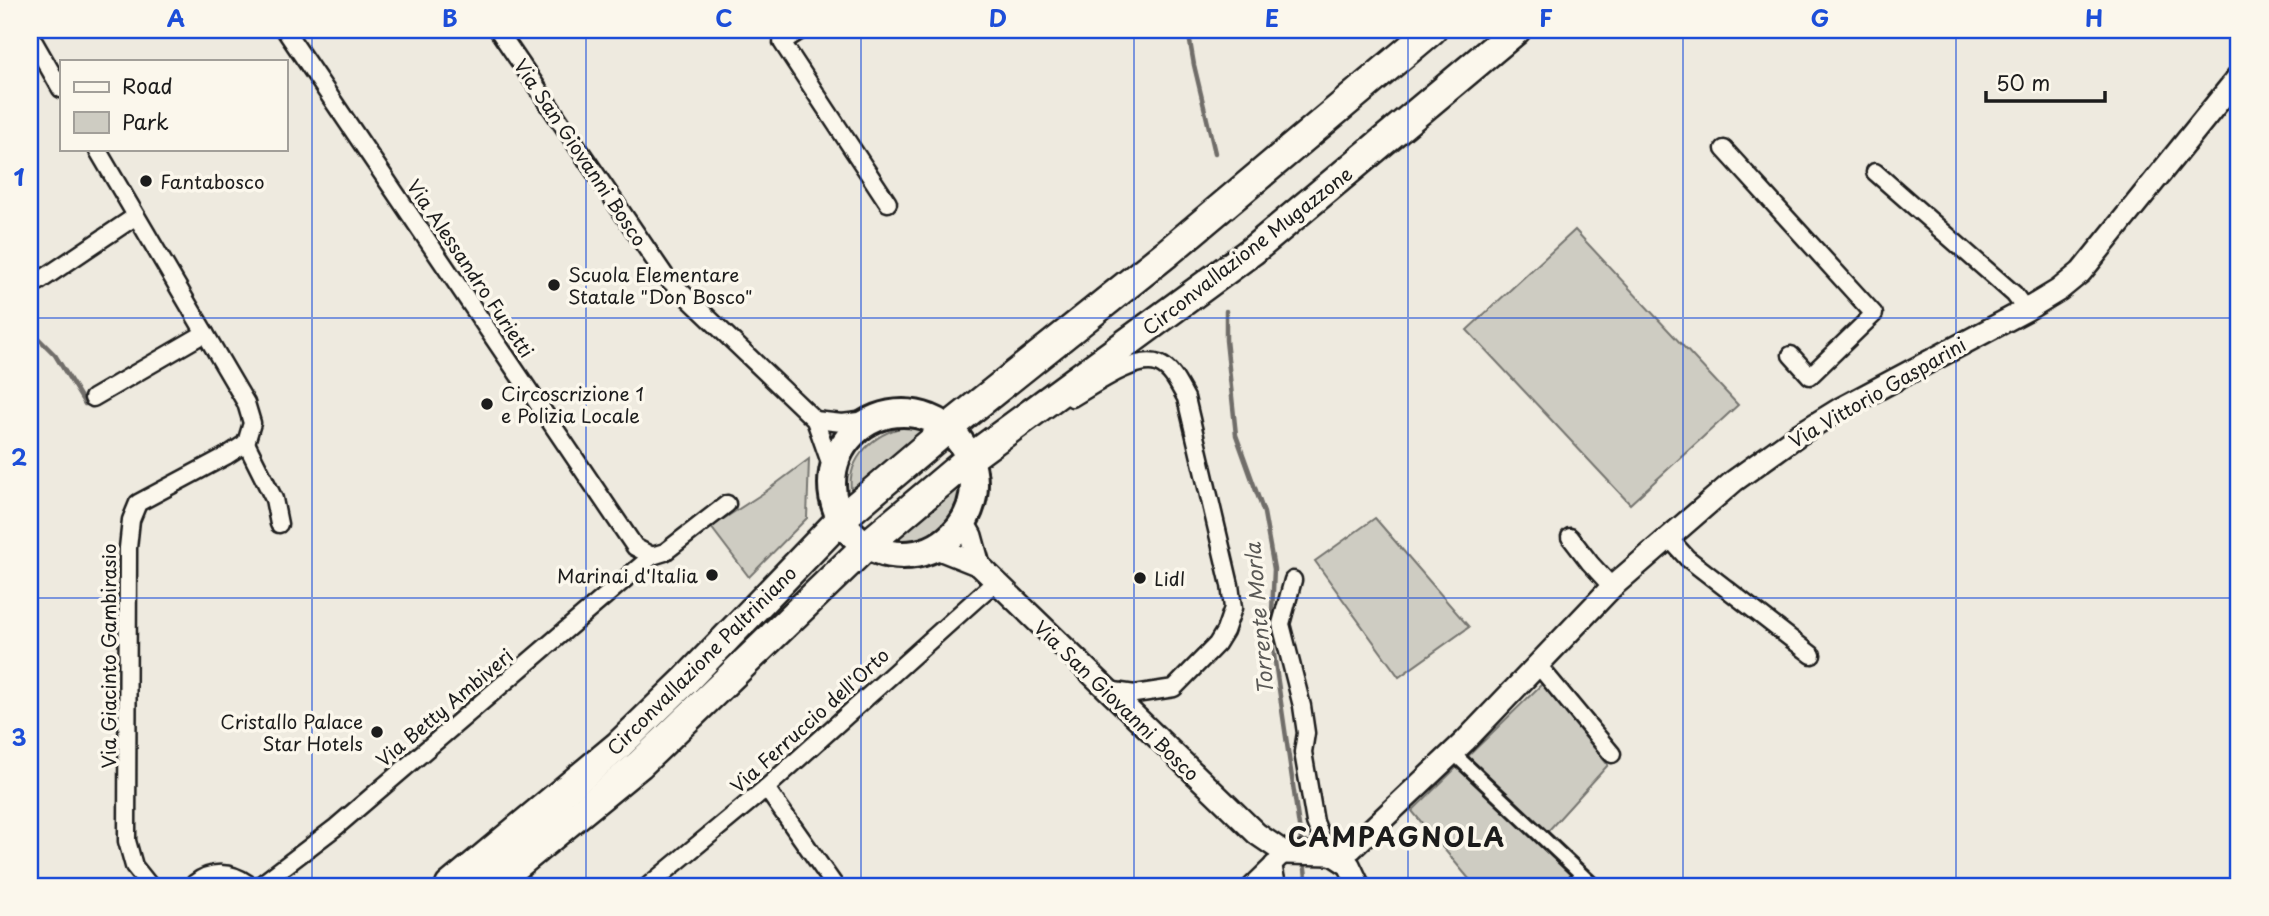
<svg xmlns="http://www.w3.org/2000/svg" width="2269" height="916" font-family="'Playpen Sans',sans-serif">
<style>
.green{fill:#ceccc2;stroke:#75746f;stroke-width:2}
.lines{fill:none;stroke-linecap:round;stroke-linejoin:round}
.stream{stroke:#6f6d69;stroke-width:4.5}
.pedestrian-casing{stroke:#1c1c1c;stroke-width:18}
.minor-casing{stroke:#1c1c1c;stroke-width:21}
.tertiary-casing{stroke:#1c1c1c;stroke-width:26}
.secondary-casing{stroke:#1c1c1c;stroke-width:28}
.primary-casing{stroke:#1c1c1c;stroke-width:32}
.trunk-casing{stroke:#1c1c1c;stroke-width:33}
.pedestrian{stroke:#fbf7ec;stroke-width:12}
.minor{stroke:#fbf7ec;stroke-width:16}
.tertiary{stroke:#fbf7ec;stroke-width:21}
.secondary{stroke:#fbf7ec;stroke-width:23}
.primary{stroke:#fbf7ec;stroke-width:26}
.trunk{stroke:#fbf7ec;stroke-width:28}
.grid{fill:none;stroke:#1d4ed8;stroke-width:2;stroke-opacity:0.55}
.poi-dot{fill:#1c1c1c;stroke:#fbf7ec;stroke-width:2.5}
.labels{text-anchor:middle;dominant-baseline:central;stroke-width:7;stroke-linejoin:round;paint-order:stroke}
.street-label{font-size:19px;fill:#1c1c1c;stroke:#fbf7ec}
.poi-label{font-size:19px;fill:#1c1c1c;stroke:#fbf7ec;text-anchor:start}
.water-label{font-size:21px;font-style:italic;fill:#5a5956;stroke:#fbf7ec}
.district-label{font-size:26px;font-weight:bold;letter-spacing:2px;fill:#1c1c1c;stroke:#fbf7ec}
.neatline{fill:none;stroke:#1d4ed8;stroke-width:2.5}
.grid-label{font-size:23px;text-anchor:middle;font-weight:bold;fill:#1d4ed8}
</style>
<rect width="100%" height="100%" fill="#eeeadf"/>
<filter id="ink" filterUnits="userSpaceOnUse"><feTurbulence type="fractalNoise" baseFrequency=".0143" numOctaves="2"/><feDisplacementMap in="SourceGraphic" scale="14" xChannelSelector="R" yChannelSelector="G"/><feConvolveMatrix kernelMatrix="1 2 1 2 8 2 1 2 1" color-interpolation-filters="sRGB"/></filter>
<g filter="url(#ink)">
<g class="green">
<polygon points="1575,230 1738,405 1630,504 1467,330"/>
<path d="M905,427L925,429L853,491L851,490C847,457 875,433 905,427Z"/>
<polygon points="809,459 807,518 749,577 711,527 765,492"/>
<path d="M965,479C968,516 932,553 894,541Z"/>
<polygon points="1375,518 1469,627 1399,677 1315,561"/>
<polygon points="1542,684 1608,765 1539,841 1586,886 1475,886 1412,811"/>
</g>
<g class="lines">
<g class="stream">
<polyline points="1188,30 1194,65 1215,153"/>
<polyline points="1226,311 1226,340 1236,435 1264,513 1274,569 1271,634 1302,847"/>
<polyline points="30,330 55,355 85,404"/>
<polyline points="1304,860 1307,886"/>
</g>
<g class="pedestrian-casing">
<polyline id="pedestrian" points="1452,752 1594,886"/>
</g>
<g class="minor-casing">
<g id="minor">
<polyline points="285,30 635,547 652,556"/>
<polyline points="498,30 666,277 815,420 833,471"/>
<polyline points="801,30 782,42 888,203"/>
<polyline points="30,35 61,89"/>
<polyline points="97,149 246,403 252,423 246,443"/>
<polyline points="1724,149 1874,314 1810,376 1791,355"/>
<polyline points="1875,172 2014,294 2026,310"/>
<polyline points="38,282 136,216"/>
<polyline points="93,398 205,333"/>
<path d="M1072,398C1092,387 1136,354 1159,364C1173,370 1179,386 1186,398L1230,585L1233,608L1225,631L1217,644L1174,688L1135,694L1107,690"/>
<polyline points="815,420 842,423 875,419"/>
<polyline points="246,443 274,499 279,524"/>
<polyline points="1570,537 1590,563 1612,587"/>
<polyline points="1669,538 1687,558 1812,655"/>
<polyline points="1293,580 1281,624 1302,706 1306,733 1303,752 1315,822 1324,844 1332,854"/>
<polyline points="1538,665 1612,754"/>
<polyline points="766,788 835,886"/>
<polyline points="1273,864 1277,886"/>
<polyline points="150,886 134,866 127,841 128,548 131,520 138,503 226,456 246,443"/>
<polyline points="259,886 336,827 652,556 665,552 727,504"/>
<polyline points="648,886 766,788 995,582"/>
<polyline points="1251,886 1285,853"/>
</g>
</g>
<g class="tertiary-casing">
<g id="tertiary">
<polyline points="963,522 971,536 979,565"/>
<polyline points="934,547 979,565 1257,834 1285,853 1332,854 1349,865 1359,886"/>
<polyline points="1332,854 1351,849 1465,741 1612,587 1734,481 1798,435 1840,409 2026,310 2059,290 2081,272 2239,76"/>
</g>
</g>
<g class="secondary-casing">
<path id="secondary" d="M197,886C212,874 230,875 245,886"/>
</g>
<g class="primary-casing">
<circle id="primary" cx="903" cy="484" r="71"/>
</g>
<g class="trunk-casing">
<g id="trunk">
<polyline points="450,886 618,746 687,679 841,519 947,429 1167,253 1432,30"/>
<polyline points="491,886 640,764 867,545 969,459 1252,251 1516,30"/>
</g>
</g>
<use href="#pedestrian" class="pedestrian"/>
<use href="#minor" class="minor"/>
<use href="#tertiary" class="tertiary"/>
<use href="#secondary" class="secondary"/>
<use href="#primary" class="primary"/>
<use href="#trunk" class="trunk"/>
</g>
</g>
<path class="grid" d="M312,30V886M586,30V886M861,30V886M1134,30V886M1408,30V886M1683,30V886M1956,30V886M30,318H2239M30,598H2239"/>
<g class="poi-dot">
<circle cx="146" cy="181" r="7"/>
<circle cx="554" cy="285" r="7"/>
<circle cx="487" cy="404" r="7"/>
<circle cx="712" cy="575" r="7"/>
<circle cx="1140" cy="578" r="7"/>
<circle cx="377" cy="732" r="7"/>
</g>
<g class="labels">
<g class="street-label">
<text transform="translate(581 152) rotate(56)">Via San Giovanni Bosco</text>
<text transform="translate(1247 250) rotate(-38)">Circonvallazione Mugazzone</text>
<text transform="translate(471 268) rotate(56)">Via Alessandro Furietti</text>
<text transform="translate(1877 392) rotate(-30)">Via Vittorio Gasparini</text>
<text transform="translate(108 656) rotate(-90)">Via Giacinto Gambirasio</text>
<text transform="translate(701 660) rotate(-45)">Circonvallazione Paltriniano</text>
<text transform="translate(1117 700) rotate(44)">Via San Giovanni Bosco</text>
<text transform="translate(444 707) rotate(-40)">Via Betty Ambiveri</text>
<text transform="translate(809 720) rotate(-42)">Via Ferruccio dell'Orto</text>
</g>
<g class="poi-label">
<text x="160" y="181">Fantabosco</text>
<text x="568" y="274">Scuola Elementare<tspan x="568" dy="22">Statale "Don Bosco"</tspan></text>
<text x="501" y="393">Circoscrizione 1<tspan x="501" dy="22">e Polizia Locale</tspan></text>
<text x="698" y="575" text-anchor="end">Marinai d'Italia</text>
<text x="1154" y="578">Lidl</text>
<text x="363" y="721" text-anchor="end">Cristallo Palace<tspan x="363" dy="22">Star Hotels</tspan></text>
</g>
<g class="water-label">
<text transform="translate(1258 619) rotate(-95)">Torrente Morla</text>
</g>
<g class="district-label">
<text x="1397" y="836">CAMPAGNOLA</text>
</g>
</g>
<rect width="2269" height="916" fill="none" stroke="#fbf7ec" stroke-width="77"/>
<rect x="60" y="60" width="228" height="91" fill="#fbf7ec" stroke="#a29f99" stroke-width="2"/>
<rect x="74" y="82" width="35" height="10" fill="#fbf7ec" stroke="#a29f99" stroke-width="2"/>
<text x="122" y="94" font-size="21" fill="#1c1c1c">Road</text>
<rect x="74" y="112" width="35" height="21" fill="#ceccc2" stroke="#a29f99" stroke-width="2"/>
<text x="122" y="130" font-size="21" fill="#1c1c1c">Park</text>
<path d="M1986 91v10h119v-10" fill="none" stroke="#1c1c1c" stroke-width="3.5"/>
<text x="1996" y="91" font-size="21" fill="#1c1c1c" stroke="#fbf7ec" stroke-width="5" paint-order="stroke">50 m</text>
<rect x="38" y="38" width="2192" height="840" class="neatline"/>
<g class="grid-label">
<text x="176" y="27">A</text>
<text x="450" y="27">B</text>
<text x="724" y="27">C</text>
<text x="998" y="27">D</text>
<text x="1272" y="27">E</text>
<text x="1546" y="27">F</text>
<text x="1820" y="27">G</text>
<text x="2094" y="27">H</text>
<text x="19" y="186">1</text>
<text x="19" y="466">2</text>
<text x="19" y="746">3</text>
</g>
</svg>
